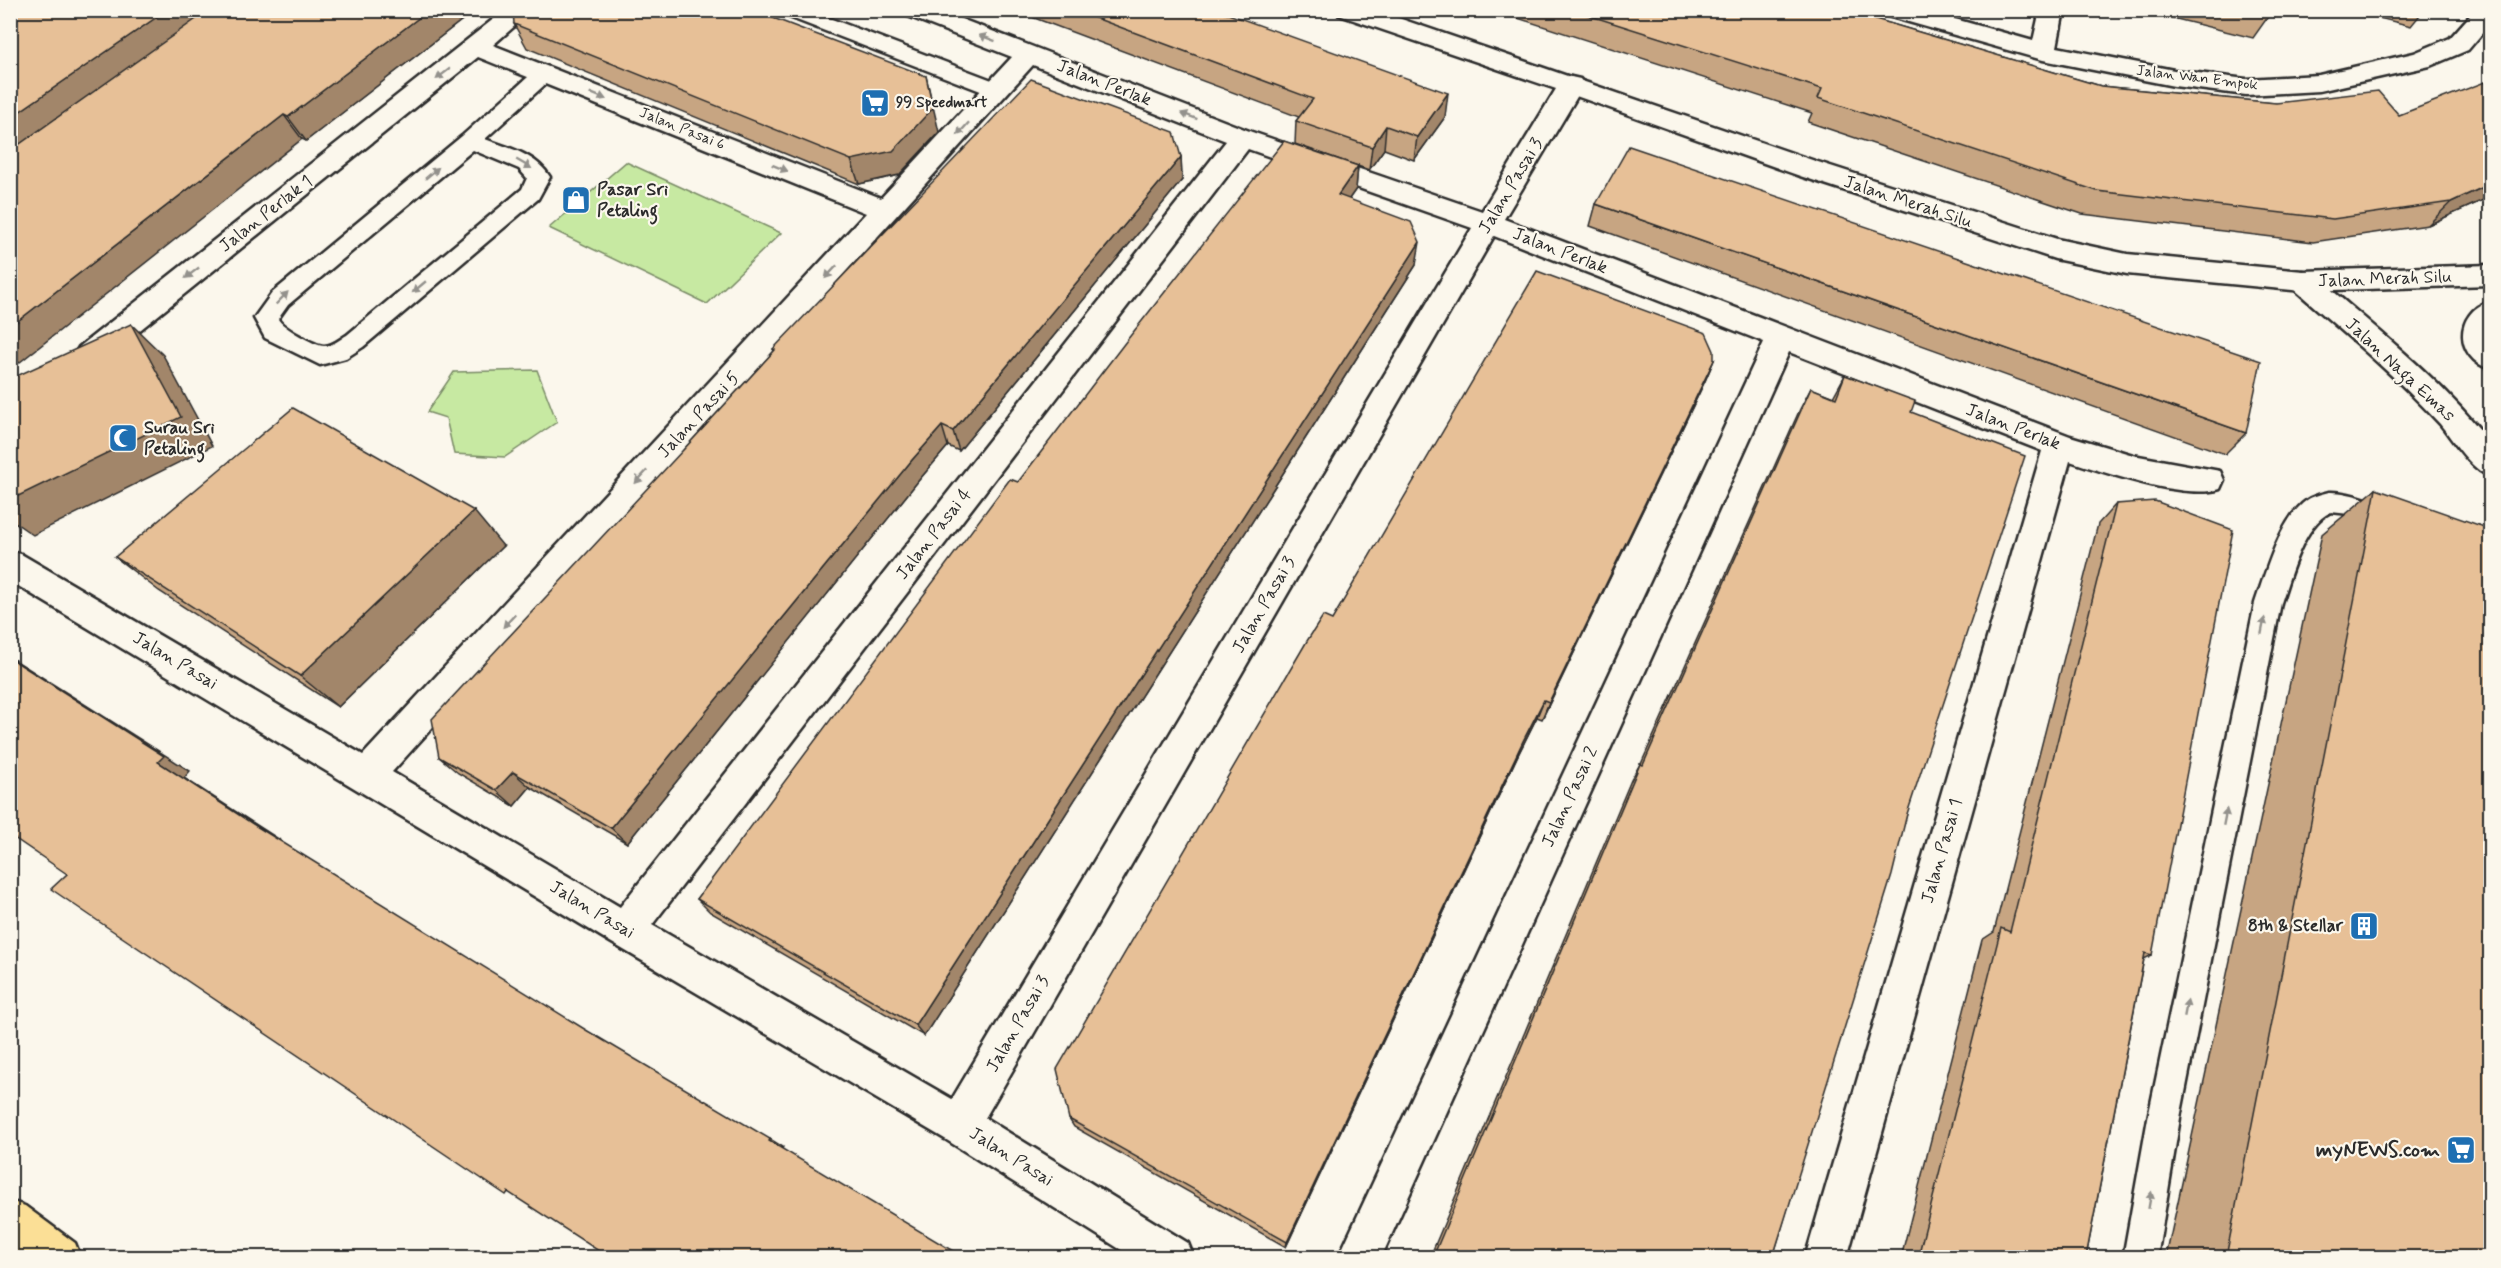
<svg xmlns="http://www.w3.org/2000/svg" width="2501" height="1268" font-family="Mynerve,sans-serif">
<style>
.green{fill:#c7e9a2;stroke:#798a66;stroke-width:1.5}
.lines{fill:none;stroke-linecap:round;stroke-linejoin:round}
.service-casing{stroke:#2b2b2b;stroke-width:5}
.minor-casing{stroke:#2b2b2b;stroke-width:5}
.tertiary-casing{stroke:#2b2b2b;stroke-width:5}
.motorway-casing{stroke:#2b2b2b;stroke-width:5}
.service{fill:#fbf7ec;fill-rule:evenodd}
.minor{fill:#fbf7ec;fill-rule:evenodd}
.tertiary{fill:#fbf7ec;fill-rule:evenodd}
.motorway{fill:#fbdf96;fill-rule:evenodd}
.wall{fill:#c7a582;stroke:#2b2b2b;stroke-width:1.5}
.shaded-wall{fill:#a2866a;stroke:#2b2b2b;stroke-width:1.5}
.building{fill:#e7c097;stroke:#2b2b2b;stroke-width:1.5}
.oneway{fill:#93918c}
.labels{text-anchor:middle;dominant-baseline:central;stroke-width:4.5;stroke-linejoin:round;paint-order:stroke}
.far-street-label{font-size:15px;fill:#2b2b2b;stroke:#fbf7ec}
.far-poi-label{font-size:15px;font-weight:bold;fill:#2b2b2b;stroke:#fbf7ec;text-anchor:start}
.street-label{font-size:18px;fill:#2b2b2b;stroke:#fbf7ec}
.poi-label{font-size:18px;font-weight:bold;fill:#2b2b2b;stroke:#fbf7ec;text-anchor:start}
.near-poi-label{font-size:21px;font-weight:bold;fill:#2b2b2b;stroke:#fbf7ec;text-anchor:end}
</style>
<rect width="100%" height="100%" fill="#fbf7ec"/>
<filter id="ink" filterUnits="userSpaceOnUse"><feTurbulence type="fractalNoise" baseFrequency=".0167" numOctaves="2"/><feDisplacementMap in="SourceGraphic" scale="12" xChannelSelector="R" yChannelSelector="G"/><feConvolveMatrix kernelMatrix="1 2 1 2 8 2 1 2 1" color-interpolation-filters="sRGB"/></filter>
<g filter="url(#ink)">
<g class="green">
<polygon points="626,162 781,233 707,304 549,228"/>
<polygon points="537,370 557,422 505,457 454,454 446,418 427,412 454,372"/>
</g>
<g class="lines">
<g class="service-casing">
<g id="service">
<polygon points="778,10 808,10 1005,85 1008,90 1005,95 998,97 991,95 781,14"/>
<path d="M544,67L551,69L554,74L551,79L485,139C509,148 536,154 550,177L538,199L363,347L346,358L320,365L265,338L254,318L272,293L462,136L537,69ZM473,150L519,169L527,178L522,189L347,335C340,339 333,346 324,346C315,346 282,327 278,319L288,305Z"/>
<path d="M2329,492C2347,491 2392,504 2400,520L2396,527L2387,531L2349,514L2331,512C2303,524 2290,577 2281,603L2180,1118L2157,1258H2123L2148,1118L2255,603C2266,572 2280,519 2307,500C2313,496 2322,494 2329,492Z"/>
</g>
</g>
<g class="minor-casing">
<g id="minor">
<path d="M505,10H533L493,45L881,198L1012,57L905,15L902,10H938L1252,132L1482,211L1562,79L1571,77L1580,79L1584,85L1504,219L2070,436L2133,455L2220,471L2224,480L2220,489C2185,500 2105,473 2070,461L1847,1258H1805L2042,451L1789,352L1381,1258H1338L1764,342L1494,236L985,1118L1188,1243L1194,1258H1134L945,1139L612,943L10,581V551L21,554L363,755L866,213L478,57L99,363L89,366L79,363L74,355L79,347ZM1033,65L1226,141L620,907L392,772ZM1248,149L1472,228L952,1099L652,925Z"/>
<polygon points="1881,10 1923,10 2033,41 2040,10 2064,10 2057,47 2174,70 2246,79 2319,75 2414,53 2450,38 2475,10 2490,10 2490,24 2468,50 2430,66 2319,91 2246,95 2174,86 2043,60 1884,15"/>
<path d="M2303,271L2313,274C2374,327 2440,378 2490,442V476C2472,471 2453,440 2440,424C2395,375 2343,332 2293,288L2289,281L2293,274Z"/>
<path d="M2490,301V369C2455,358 2453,313 2490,301Z"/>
</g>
</g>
<g class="tertiary-casing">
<polygon id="tertiary" points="1336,10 1375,10 1818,162 2057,239 2127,254 2303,271 2490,265 2490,285 2303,291 2127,274 2055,259 1800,176 1562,91 1339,15"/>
</g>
<g class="motorway-casing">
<polygon id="motorway" points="10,1201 25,1206 75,1243 81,1258 25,1258 10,1247"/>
</g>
<use href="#service" class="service"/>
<use href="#minor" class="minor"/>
<use href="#tertiary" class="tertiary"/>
<use href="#motorway" class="motorway"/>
</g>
<g class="wall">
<polygon points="10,10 475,10 306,141"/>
<polygon points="1013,10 1217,10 1445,117 1414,160 1384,149 1369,170 1295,144 1296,121 1299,117"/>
<polygon points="1493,10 1845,10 2101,86 2399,115 2490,197 2428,225 2313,242 2082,214 1808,122 1812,113"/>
<polygon points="2140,10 2271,10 2270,14 2253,38"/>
<polygon points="2347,10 2424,10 2411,26"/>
<polygon points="514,24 939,132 899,175 859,184 527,48"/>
<polygon points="1181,157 1182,180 959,451 948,446 919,480 627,843 530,787 514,806 458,773 439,757 684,449 774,351 773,349"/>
<polygon points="1358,166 1356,189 1349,199 1416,265 924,1036 710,912 697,899 1018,482"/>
<polygon points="1596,204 2246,433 2225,454 1590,226"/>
<polygon points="1714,360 1705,381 1542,719 1537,717 1517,757 1286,1247 1074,1127 1069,1119 1332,620"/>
<polygon points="1845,375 1911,412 1907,814 1773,1257 1430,1257 1631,780 1640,764 1641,764 1800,409 1811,388 1833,397"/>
<polygon points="2376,489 2490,1257 2166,1257 2322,534"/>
<polygon points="2116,504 2152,955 2144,959 2086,1257 1901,1257 1982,940 1994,932 2098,524"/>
<polygon points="503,546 338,707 159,591 115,557"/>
</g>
<g class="shaded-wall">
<polygon points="167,10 221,10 10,159 10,118"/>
<polygon points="429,10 475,10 306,141 288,117"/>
<polygon points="926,76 939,132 899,175 859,184 851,160"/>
<polygon points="1448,93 1445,117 1414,160 1417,137"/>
<polygon points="284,115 302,139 10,370 10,327"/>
<polygon points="1386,126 1384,149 1369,170 1372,147"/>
<polygon points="1181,157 1182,180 959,451 953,431"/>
<polygon points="1358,166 1356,189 1336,217 1338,195"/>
<polygon points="2490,184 2490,197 2428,225 2451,202"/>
<polygon points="1420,242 1416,265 924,1036 915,1025"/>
<polygon points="131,324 163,355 212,446 33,535 10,519 10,500"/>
<polygon points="1714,360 1705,381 1542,719 1549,702"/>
<polygon points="942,426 948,446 919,480 627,843 611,828 912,460"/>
<polygon points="474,511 503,546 338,707 300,676"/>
<polygon points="10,657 190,771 184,778 280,840 256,826 158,762"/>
<polygon points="1544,700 1537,717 1517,757 1286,1247 1287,1242 1523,741"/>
<polygon points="513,772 530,787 514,806 496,790"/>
<polygon points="770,1139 783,1147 782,1149 769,1141"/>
</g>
<g class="building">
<polygon points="10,10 167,10 10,118"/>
<polygon points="209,10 429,10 288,117 284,115 10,327 10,151"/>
<polygon points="513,10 752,10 926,76 933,108 893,151 851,160 514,24"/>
<polygon points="1074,10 1217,10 1448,93 1417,137 1386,126 1372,147 1296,121 1313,99"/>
<polygon points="1572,10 1845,10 2101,86 2276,103 2378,91 2399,115 2490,80 2490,184 2451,202 2333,219 2097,191 1818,98 1822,89"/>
<polygon points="2254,10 2271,10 2270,14"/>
<polygon points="1031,79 1174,132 1181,157 953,431 942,426 912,460 611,828 513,772 496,790 439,757 432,719 684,449 775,350 773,349"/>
<polygon points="1284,141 1358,166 1338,195 1411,222 1420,242 915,1025 697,899 1010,479 1018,482 1127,340"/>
<polygon points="1629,146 2261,361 2246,433 1596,204"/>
<polygon points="1537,271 1706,333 1714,351 1714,360 1549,702 1544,700 1523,741 1287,1242 1069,1119 1057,1069 1307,641 1323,616 1332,620"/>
<polygon points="131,324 181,417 10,500 10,379"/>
<polygon points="1845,375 1915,401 1911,412 2025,456 1907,814 1892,875 1773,1257 1433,1257 1640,764 1643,765 1811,388 1836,398"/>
<polygon points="293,408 474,511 300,676 115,557"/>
<polygon points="2376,489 2490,529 2490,1257 2226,1257"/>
<polygon points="2155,501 2233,530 2152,955 2145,953 2086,1257 1918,1257 2001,928 2010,932 2116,504"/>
<polygon points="10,658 164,756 158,762 256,826 586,1030 770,1139 769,1141 963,1257 608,1257 508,1192 506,1195 101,923 51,889 67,874 10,835"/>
</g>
<defs><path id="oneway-solid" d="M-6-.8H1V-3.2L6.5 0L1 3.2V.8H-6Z" transform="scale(1.5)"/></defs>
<g class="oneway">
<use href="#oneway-solid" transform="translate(987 38) rotate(-160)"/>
<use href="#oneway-solid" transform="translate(443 74) rotate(142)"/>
<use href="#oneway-solid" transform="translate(598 96) rotate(22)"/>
<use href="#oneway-solid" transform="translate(1189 116) rotate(-159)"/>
<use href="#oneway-solid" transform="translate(963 129) rotate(132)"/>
<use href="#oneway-solid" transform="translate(524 164) rotate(30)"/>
<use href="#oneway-solid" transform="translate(780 168) rotate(22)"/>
<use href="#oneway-solid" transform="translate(432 173) rotate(-40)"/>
<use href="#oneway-solid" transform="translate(831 272) rotate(133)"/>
<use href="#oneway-solid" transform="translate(192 273) rotate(142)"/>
<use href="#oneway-solid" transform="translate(419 287) rotate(140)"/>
<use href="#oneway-solid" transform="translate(282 298) rotate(-46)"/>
<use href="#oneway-solid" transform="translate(641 477) rotate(133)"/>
<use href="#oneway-solid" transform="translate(509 621) rotate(133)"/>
<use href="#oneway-solid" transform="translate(2263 626) rotate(-79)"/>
<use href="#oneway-solid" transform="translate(2225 817) rotate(-79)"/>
<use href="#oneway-solid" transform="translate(2186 1008) rotate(-79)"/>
<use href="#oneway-solid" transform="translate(2150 1200) rotate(-80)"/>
</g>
</g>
<defs>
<g id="supermarket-square" transform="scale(1.5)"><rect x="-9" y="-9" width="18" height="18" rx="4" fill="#1f6fb2" stroke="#fbf7ec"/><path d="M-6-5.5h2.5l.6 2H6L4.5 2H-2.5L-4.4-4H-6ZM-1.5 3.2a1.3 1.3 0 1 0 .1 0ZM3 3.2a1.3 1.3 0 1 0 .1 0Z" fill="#fff"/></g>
<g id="shop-square" transform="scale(1.5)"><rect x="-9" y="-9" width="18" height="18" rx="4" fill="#1f6fb2" stroke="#fbf7ec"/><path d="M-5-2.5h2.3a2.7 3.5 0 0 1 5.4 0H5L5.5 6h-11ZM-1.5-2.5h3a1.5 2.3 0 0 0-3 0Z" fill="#fff"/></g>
<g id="mosque-square" transform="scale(1.5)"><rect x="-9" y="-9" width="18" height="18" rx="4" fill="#1f6fb2" stroke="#fbf7ec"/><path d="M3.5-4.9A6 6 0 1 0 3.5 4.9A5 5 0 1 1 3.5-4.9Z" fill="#fff"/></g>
<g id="building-square" transform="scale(1.5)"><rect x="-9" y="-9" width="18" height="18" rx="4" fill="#1f6fb2" stroke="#fbf7ec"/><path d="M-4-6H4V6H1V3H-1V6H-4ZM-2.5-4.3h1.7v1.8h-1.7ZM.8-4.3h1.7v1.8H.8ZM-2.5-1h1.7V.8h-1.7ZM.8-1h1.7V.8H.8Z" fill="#fff"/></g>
</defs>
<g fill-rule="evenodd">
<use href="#supermarket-square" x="875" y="103"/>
<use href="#shop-square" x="576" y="200"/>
<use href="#mosque-square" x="123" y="438"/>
<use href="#building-square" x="2364" y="926"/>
<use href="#supermarket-square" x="2461" y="1150"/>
</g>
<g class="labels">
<g class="far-street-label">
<text transform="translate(2197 78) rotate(7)">Jalan Wan Empok</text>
<text transform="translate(682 129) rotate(22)">Jalan Pasai 6</text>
</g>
<g class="far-poi-label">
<text x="896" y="103">99 Speedmart</text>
</g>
<g class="street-label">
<text transform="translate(1104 83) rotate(21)">Jalan Perlak</text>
<text transform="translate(1511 186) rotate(-59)">Jalan Pasai 3</text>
<text transform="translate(1908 202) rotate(18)">Jalan Merah Silu</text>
<text transform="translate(266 214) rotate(-38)">Jalan Perlak 1</text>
<text transform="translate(1560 251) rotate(21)">Jalan Perlak</text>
<text transform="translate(2385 279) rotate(-2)">Jalan Merah Silu</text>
<text transform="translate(2400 370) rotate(43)">Jalan Naga Emas</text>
<text transform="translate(699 415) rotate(-47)">Jalan Pasai 5</text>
<text transform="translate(2013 427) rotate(21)">Jalan Perlak</text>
<text transform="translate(934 534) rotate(-52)">Jalan Pasai 4</text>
<text transform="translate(1264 605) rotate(-60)">Jalan Pasai 3</text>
<text transform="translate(175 661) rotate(31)">Jalan Pasai</text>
<text transform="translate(1570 797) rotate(-65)">Jalan Pasai 2</text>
<text transform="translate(1942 851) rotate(-74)">Jalan Pasai 1</text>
<text transform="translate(592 910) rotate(31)">Jalan Pasai</text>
<text transform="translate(1018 1024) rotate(-60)">Jalan Pasai 3</text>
<text transform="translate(1011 1157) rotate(32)">Jalan Pasai</text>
</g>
<g class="poi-label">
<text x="597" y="190">Pasar Sri<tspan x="597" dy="21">Petaling</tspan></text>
<text x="144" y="428">Surau Sri<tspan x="144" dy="21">Petaling</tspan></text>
<text x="2343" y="926" text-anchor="end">8th &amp; Stellar</text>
</g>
<g class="near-poi-label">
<text x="2440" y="1150">myNEWS.com</text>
</g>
</g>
<rect width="2501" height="1268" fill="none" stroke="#fbf7ec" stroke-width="36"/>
<rect x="18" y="18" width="2465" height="1232" fill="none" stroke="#2b2b2b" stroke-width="2" filter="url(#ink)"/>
</svg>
